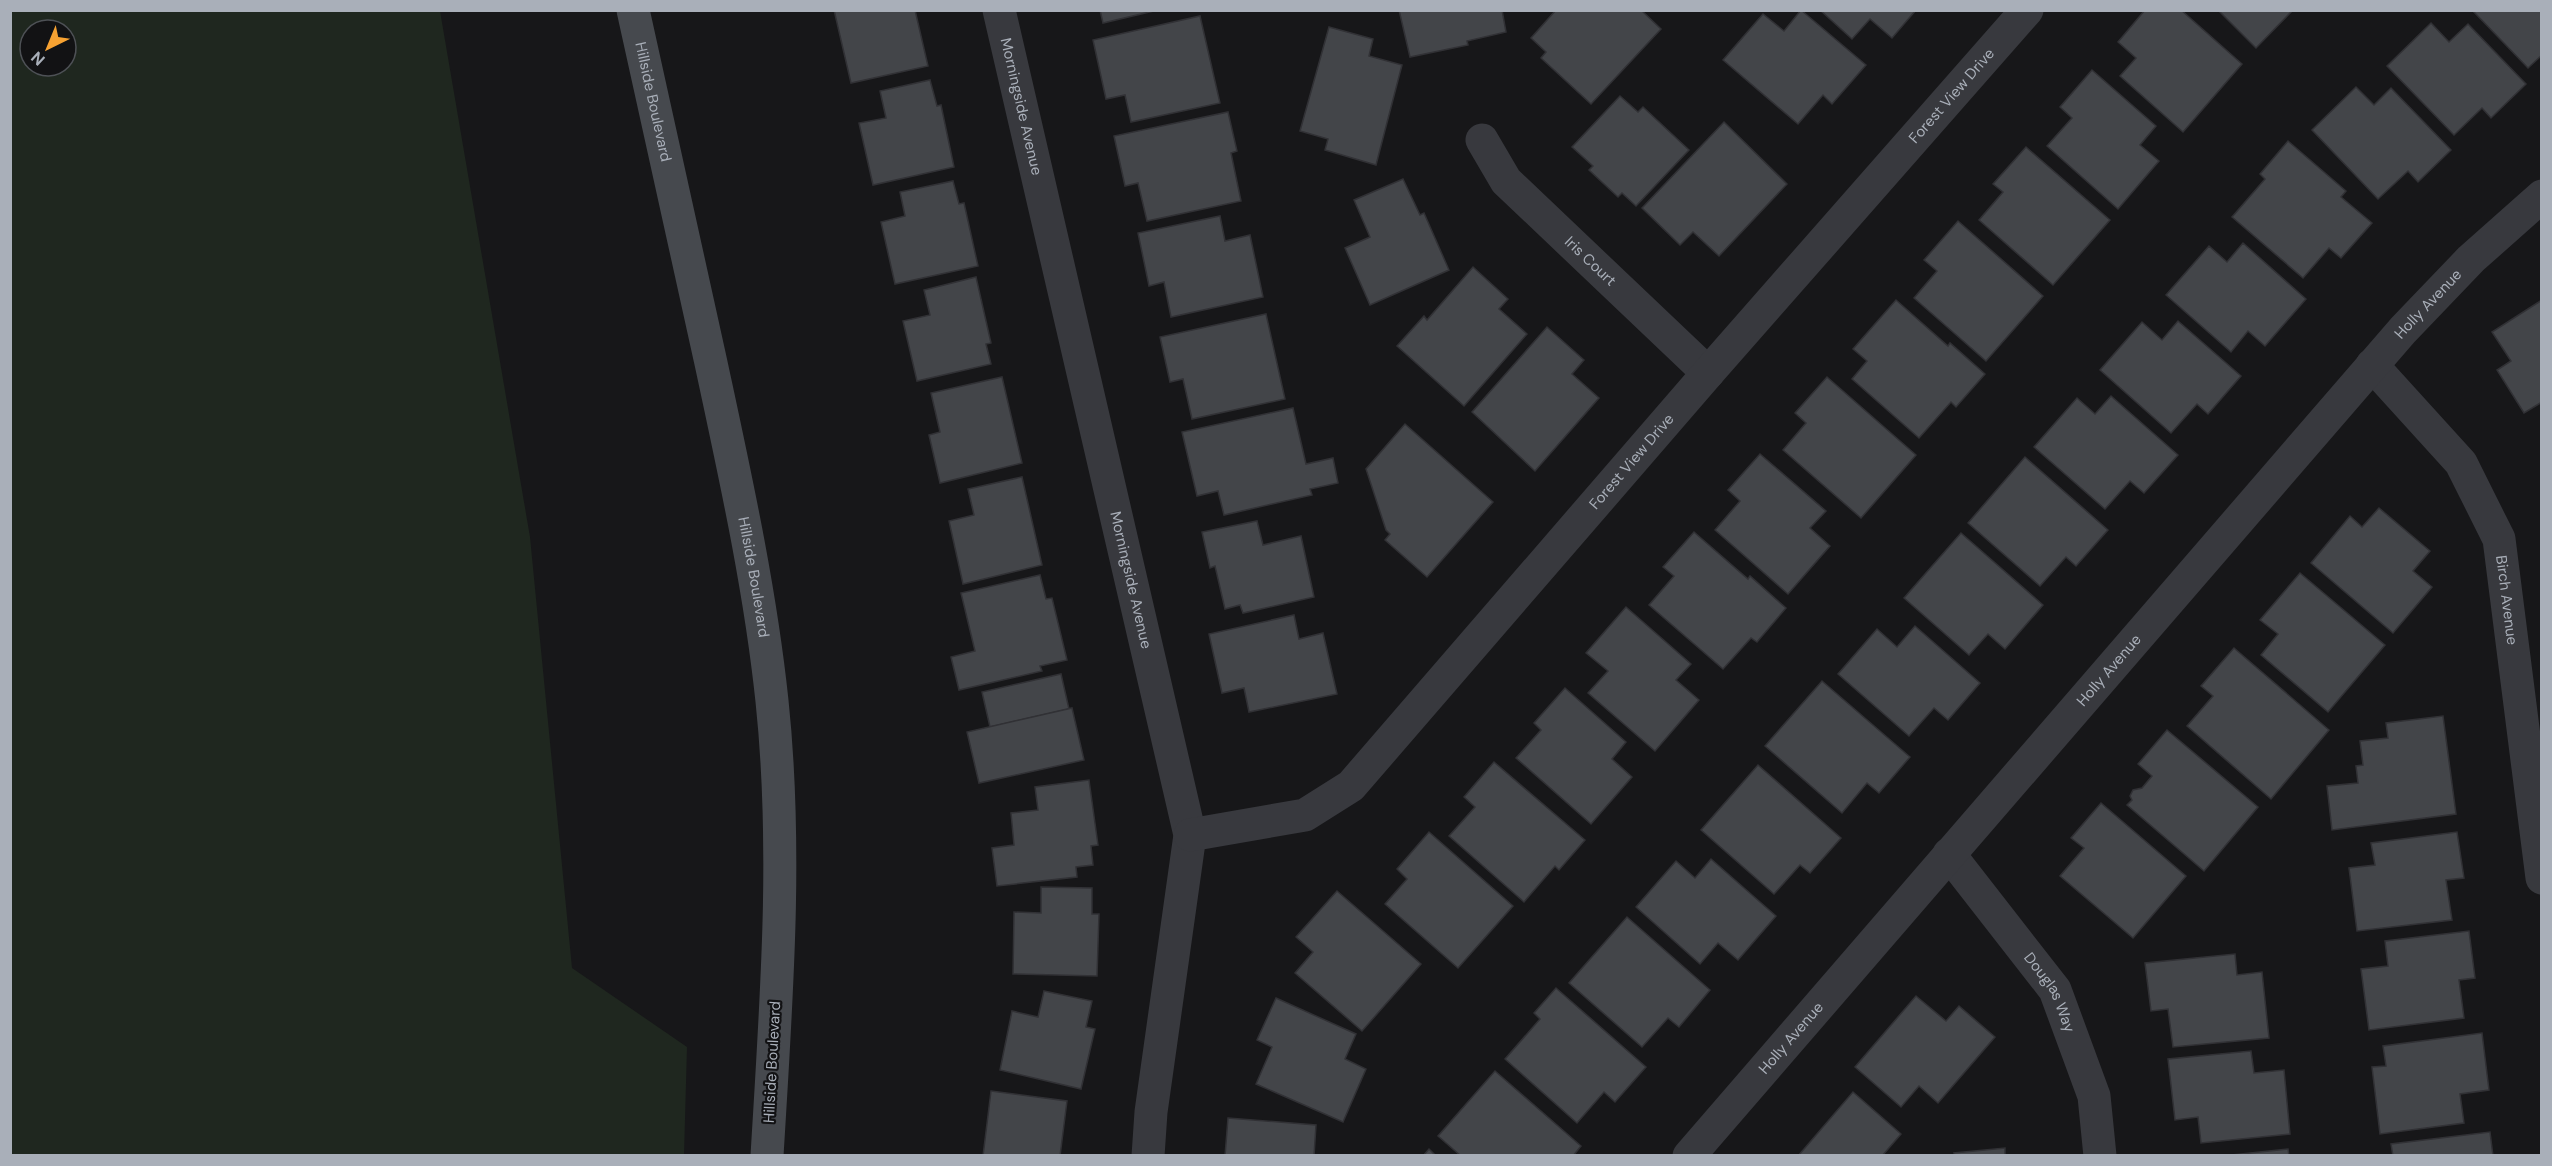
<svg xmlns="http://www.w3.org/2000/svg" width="2552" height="1166" font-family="'DM Sans',sans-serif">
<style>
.green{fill:#1f271f;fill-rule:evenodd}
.building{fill:#434549;stroke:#313135;stroke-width:1.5}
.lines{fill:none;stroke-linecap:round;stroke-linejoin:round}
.street{stroke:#38393e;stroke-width:33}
.secondary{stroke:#46494e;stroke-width:33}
.labels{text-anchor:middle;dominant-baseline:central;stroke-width:4.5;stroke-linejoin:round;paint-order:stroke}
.street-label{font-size:15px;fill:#a9afb9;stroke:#121214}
</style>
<rect width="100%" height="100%" fill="#171719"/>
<path class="green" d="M10,11H440L530,537L572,968L687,1047L684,1155H11ZM30,30H66V66H30Z"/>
<g class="building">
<polygon points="834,10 915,10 928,66 851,83"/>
<polygon points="1100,10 1158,10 1103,23"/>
<polygon points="1399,10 1502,10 1506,32 1467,41 1468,45 1410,57"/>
<polygon points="1556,10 1641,10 1661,29 1591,104 1541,58 1546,52 1531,38"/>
<polygon points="1801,10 1866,65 1832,104 1823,95 1798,124 1723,60 1763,14 1784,31"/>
<polygon points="1820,10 1916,10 1892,38 1870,19 1852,39"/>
<polygon points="2145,10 2181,10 2242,64 2183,132 2120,76 2136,58 2118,42"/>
<polygon points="2218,10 2293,10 2256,48"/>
<polygon points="2472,10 2542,10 2542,55 2528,68"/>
<polygon points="1200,16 1220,103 1131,122 1125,95 1106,99 1093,40"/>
<polygon points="2431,23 2449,42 2468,24 2526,84 2491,118 2482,108 2454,135 2387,66"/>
<polygon points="1329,27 1373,39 1369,56 1402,65 1376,165 1325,150 1328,139 1300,131"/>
<polygon points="2092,70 2156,126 2140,145 2159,161 2118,209 2047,146 2072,118 2060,107"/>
<polygon points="930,80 937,106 941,105 954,167 873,185 859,123 886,118 880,91"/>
<polygon points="2356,87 2374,105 2391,88 2451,150 2418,182 2408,171 2378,199 2312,130"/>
<polygon points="1620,96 1638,112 1643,107 1689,150 1636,206 1622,193 1618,197 1589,170 1593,166 1572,147"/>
<polygon points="1228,112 1237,151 1231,153 1241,201 1147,221 1138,183 1125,186 1114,136"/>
<polygon points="1724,122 1787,184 1719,256 1693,232 1680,245 1642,208"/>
<polygon points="2288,141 2346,191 2341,197 2372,223 2341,258 2329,248 2303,278 2232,217 2265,179 2260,174"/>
<polygon points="2026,147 2110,220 2053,285 1979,220 2003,192 1993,184"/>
<polygon points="1403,179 1420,215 1424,213 1449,270 1370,305 1345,248 1370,237 1354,200"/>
<polygon points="953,181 959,204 964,203 978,266 895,284 881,222 905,216 900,192"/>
<polygon points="1220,216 1225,241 1250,235 1263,297 1171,317 1164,282 1149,286 1138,233"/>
<polygon points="1958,221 2043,296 1986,361 1914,298 1937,271 1924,260"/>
<polygon points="2243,243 2306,299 2265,346 2248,331 2231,352 2166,295 2209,246 2227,262"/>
<polygon points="1473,267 1508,299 1499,309 1527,334 1464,406 1397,346 1424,316 1427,320"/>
<polygon points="976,277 991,343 986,344 991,364 917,381 903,321 930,315 924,290"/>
<polygon points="1896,300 1948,346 1950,343 1985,374 1956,407 1951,402 1919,438 1852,379 1867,361 1853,349"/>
<polygon points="2542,300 2542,402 2524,413 2497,370 2511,361 2492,332"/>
<polygon points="1266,314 1285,399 1192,419 1183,379 1170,382 1160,337"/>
<polygon points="2178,321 2241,376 2208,414 2197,404 2171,433 2100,370 2142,322 2162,340"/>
<polygon points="1547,327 1584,360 1572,374 1599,398 1535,471 1472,412"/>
<polygon points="1002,377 1022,463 940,483 929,435 940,432 931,393"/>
<polygon points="1827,377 1916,455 1861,518 1783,450 1806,423 1795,413"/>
<polygon points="2111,396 2178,455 2144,493 2130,481 2105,509 2034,447 2077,398 2095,414"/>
<polygon points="1293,408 1306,464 1333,458 1338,483 1310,489 1312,495 1224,515 1218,491 1197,496 1182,432"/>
<polygon points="1405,424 1493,502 1427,577 1385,540 1390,534 1386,530 1366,469"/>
<polygon points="1760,454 1826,511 1810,528 1830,546 1788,594 1715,530 1740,501 1728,490"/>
<polygon points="2025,457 2108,530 2076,566 2066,557 2040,586 1968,523"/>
<polygon points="1022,477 1042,565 963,584 949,521 974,515 968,489"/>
<polygon points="2379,508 2430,551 2413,571 2432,587 2393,633 2311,563 2350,516 2362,527"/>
<polygon points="1257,521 1263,545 1301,536 1314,597 1243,613 1240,605 1225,609 1215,566 1210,568 1202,532"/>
<polygon points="1694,532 1748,579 1750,576 1786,608 1757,642 1751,638 1723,669 1649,605 1674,576 1663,567"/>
<polygon points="1961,533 2043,605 2005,649 1988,634 1969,655 1904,598"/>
<polygon points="2300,573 2385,645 2328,712 2261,655 2278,634 2260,620"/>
<polygon points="1040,575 1046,599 1052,598 1067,660 1040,666 1042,671 959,690 951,657 975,651 961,593"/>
<polygon points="1626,607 1691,664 1676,680 1699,700 1655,751 1588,693 1608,671 1586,653"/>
<polygon points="1294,615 1299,639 1323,633 1337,694 1249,712 1244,688 1222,693 1209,634"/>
<polygon points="1915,626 1980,683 1948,720 1934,708 1909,736 1838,674 1877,629 1897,647"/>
<polygon points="2234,648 2329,730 2271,799 2187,726 2213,696 2201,686"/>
<polygon points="1061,674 1069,709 990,727 982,692"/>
<polygon points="1822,681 1910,757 1879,793 1867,783 1842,813 1765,746"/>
<polygon points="1565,688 1626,742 1612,759 1632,777 1591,824 1516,758 1541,730 1534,723"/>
<polygon points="1072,708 1084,760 979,783 967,732"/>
<polygon points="2443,716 2456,814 2332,830 2327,786 2358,783 2356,766 2363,765 2360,741 2388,738 2386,723"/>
<polygon points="2167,730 2258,807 2204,871 2127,805 2132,800 2130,796 2133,790 2142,788 2152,776 2138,764"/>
<polygon points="1494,762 1585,840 1559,870 1555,866 1524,902 1449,836 1475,807 1464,797"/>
<polygon points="1758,765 1841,838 1810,873 1800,865 1774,894 1701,830"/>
<polygon points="1089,780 1098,845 1091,846 1093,865 1076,867 1077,877 997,886 992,848 1014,845 1011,813 1038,810 1035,787"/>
<polygon points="2101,803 2186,876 2133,938 2060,876 2084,848 2071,838"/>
<polygon points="1429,832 1513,906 1458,968 1385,904 1407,879 1397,869"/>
<polygon points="2457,832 2464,878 2446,880 2452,920 2357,931 2349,868 2375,865 2371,843"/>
<polygon points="1711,859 1776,916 1738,960 1718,943 1700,964 1636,907 1676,861 1695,878"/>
<polygon points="1041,887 1092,888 1092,914 1099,914 1097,976 1013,974 1014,912 1041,913"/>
<polygon points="1337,891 1421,964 1362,1031 1295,973 1313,952 1296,937"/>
<polygon points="1627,917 1710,990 1679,1027 1668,1018 1642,1047 1569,983"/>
<polygon points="2469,931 2475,978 2459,980 2464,1018 2369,1030 2361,969 2388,966 2385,941"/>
<polygon points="2235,954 2237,975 2262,972 2269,1038 2173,1047 2168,1009 2151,1011 2145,963"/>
<polygon points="1556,988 1646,1067 1615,1102 1604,1092 1577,1123 1505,1059 1540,1019 1534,1013"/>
<polygon points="1044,991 1092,1001 1086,1027 1095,1029 1081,1089 1000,1070 1012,1011 1038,1017"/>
<polygon points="1916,996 1946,1021 1959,1006 1995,1037 1938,1103 1919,1086 1901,1107 1855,1067"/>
<polygon points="1276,998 1356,1034 1345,1059 1366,1069 1343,1122 1256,1084 1272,1047 1257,1040"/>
<polygon points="2482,1033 2489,1090 2460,1094 2464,1123 2380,1134 2372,1067 2386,1066 2383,1046"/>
<polygon points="2251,1051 2254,1073 2284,1070 2290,1134 2201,1143 2198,1117 2175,1120 2168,1059"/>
<polygon points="1495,1071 1581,1146 1573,1156 1461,1156 1438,1136"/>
<polygon points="991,1091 1067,1101 1060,1156 983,1156"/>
<polygon points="1853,1092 1901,1134 1882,1156 1798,1156"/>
<polygon points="1228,1118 1316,1125 1314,1156 1225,1156"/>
<polygon points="2490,1132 2493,1156 2393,1156 2391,1144"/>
<polygon points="2005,1148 2005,1156 1955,1156 1954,1153"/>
<polygon points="1429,1149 1436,1156 1423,1156"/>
<polygon points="2288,1149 2289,1156 2222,1156"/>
</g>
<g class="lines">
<g class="street">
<path id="s1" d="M999,10L1190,835L1151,1112L1148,1156"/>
<path id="s2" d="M1482,140L1506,181L1708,373"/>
<path id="s3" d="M2372,365L2461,463L2499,539L2542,878"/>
<path id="s4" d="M1190,835L1305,815L1351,786L1708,373L2027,10"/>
<path id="s5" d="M1949,854L2055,990L2094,1096L2100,1156"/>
<path id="s6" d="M1689,1156L2403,330L2471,259L2542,196"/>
</g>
<path class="secondary" id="s7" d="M633,10C659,128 685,246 711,363C735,475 760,587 772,701C788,852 776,1005 767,1156"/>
</g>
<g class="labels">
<g class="street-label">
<text stroke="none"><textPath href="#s4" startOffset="1086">Forest View Drive</textPath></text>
<text stroke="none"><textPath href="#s7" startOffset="94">Hillside Boulevard</textPath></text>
<text stroke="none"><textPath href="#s1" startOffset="99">Morningside Avenue</textPath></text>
<text stroke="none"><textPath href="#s2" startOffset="164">Iris Court</textPath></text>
<text stroke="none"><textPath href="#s6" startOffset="1128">Holly Avenue</textPath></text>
<text stroke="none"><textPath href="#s4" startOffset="600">Forest View Drive</textPath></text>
<text stroke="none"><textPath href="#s7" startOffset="580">Hillside Boulevard</textPath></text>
<text stroke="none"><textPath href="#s1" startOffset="585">Morningside Avenue</textPath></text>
<text stroke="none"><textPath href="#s3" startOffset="279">Birch Avenue</textPath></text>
<text stroke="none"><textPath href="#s6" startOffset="642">Holly Avenue</textPath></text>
<text stroke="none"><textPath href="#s5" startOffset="172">Douglas Way</textPath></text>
<text stroke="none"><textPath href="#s6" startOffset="156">Holly Avenue</textPath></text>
<text transform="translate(772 1062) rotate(-87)">Hillside Boulevard</text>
</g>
</g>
<rect width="2552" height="1166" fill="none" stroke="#a9afb9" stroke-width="24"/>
<g transform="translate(48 48) rotate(223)"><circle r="28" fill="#121214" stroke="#4e5156" stroke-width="1.5"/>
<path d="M0-4.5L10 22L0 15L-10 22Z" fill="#f7a232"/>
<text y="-9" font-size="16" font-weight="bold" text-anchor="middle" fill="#a9afb9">N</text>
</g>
</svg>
